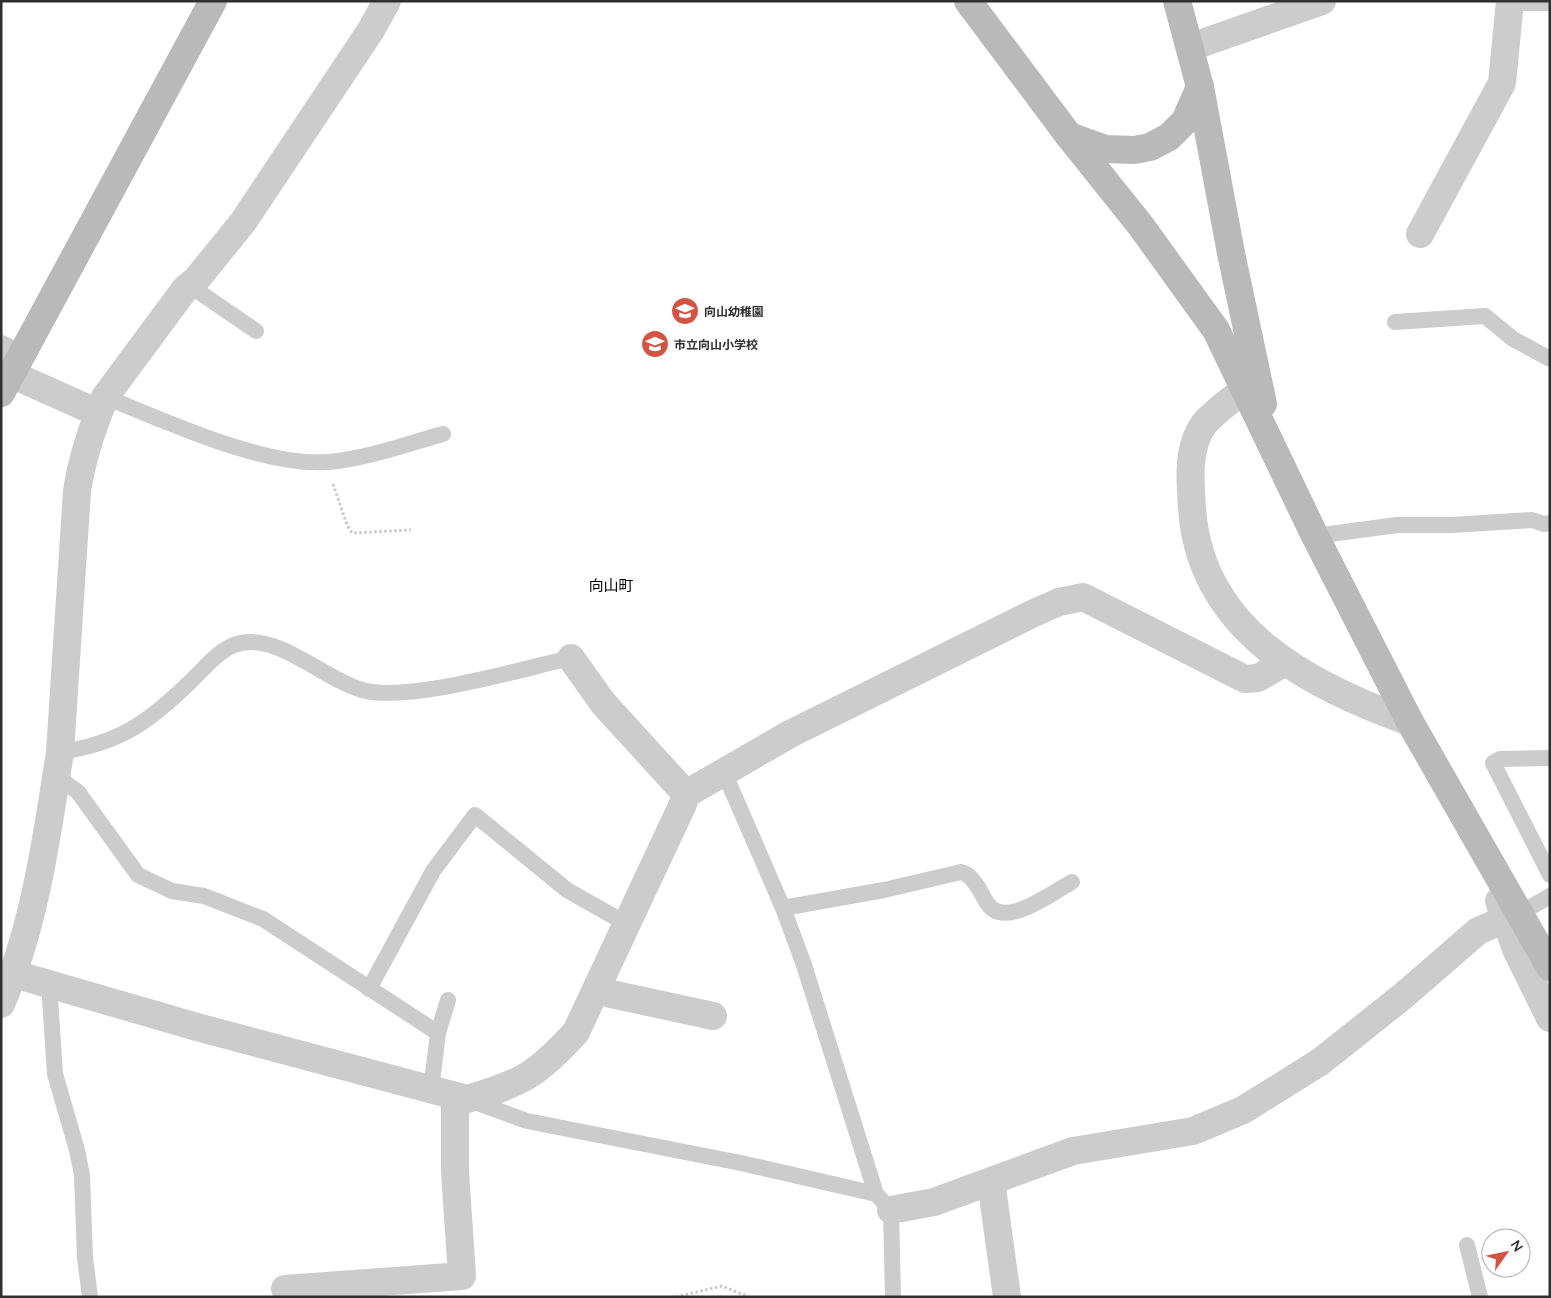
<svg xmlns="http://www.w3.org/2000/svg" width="1551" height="1298" font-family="Quicksand,'Noto Sans JP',sans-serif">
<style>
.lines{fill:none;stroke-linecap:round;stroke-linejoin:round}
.path{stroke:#c9c9c9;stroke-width:3;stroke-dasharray:2.5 2.5;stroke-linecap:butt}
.lane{stroke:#ccc;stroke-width:16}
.street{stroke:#ccc;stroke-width:28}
.secondary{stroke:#b9b9b9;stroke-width:28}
.labels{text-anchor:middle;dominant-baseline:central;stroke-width:5;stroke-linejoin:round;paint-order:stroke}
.poi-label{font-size:12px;font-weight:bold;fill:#2f2f2f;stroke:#fff;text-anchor:start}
.quarter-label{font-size:15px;fill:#000;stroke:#fff}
</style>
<rect width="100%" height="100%" fill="#fff"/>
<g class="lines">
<g class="path">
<polyline points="333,484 347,525 352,533 411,530"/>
<polyline points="676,1297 722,1286 749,1297"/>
</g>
<g class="lane">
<polyline points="1510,3 1550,3"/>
<polyline points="191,284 199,292 256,331"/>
<polyline points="1395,322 1485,316 1513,339 1550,359"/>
<path d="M105,397C166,421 263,467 328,462C365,459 407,444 443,434"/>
<polyline points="1315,536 1397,525 1451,525 1532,520 1544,524 1550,523"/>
<path d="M60,752C118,744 148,723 190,682C204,669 218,650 237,644C278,632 323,679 362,690C409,703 521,669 571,658"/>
<polyline points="1550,758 1500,759 1493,763 1550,875"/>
<polyline points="724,772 783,908 804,965 876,1194 891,1210 893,1297"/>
<polyline points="56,776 78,792 138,875 172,891 204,896 263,919 438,1033"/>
<polyline points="1531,907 1550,896"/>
<path d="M783,908L884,890L961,872C970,874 973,881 978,887C982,894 987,906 994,910C1014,922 1053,892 1072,882"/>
<polyline points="49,984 55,1074 77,1150 82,1175 85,1258 90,1297"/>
<polyline points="369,989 433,871 475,815 567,890 627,924"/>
<polyline points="431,1090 438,1033 448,1000"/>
<polyline points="469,1100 527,1121 741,1163 876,1194"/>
<polyline points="1467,1245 1480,1297"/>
</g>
<g class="street">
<polyline points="1191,47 1322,1"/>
<polyline points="1420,234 1502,83 1510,1"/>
<polyline points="1,349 19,359"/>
<polyline points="11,374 98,413"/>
<path d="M1244,389C1232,400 1215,411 1204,424C1187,447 1190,481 1192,508C1200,630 1308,685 1410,722"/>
<polyline points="571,658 603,703 686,794"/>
<polyline points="1499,901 1516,949 1550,1018"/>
<path d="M14,974L197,1027L467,1099C522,1083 537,1075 576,1032L683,804L686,794L790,734L1034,613L1059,602L1083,597L1245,679L1258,678L1285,662"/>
<polyline points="597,988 611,994 713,1016"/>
<path d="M1,1004C35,925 47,836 60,752L77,491C82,458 92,428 105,397L185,289L196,280L243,222L371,30L387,1"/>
<polyline points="991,1181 1007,1297"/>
<polyline points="891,1210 934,1202 1073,1151 1193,1131 1243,1110 1320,1062 1403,996 1478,931 1506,919"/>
<polyline points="285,1289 462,1276 455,1172 455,1096"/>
</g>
<g class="secondary">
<polyline points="968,1 1069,136 1141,226 1216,330 1315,536 1410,722 1550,967"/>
<polyline points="1200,87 1231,253 1263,404"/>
<polyline points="1069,136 1105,149 1134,150 1150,147 1169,137 1185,121 1200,87 1177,1"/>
<polyline points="1,393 213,1"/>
</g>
</g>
<defs>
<g id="school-disc" transform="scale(1.4375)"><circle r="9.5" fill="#d45443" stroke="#fff"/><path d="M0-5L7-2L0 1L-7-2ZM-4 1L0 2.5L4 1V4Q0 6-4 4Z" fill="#fff"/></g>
</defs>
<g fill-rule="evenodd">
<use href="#school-disc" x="685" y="311"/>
<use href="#school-disc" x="655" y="344"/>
</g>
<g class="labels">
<g class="poi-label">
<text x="704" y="311">向山幼稚園</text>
<text x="674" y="344">市立向山小学校</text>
</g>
<g class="quarter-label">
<text x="611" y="585">向山町</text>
</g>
</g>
<rect width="1551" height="1298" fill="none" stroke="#2f2f2f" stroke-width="5"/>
<g transform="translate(1506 1253) rotate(57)"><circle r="24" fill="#ffffff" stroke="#acacac"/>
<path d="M0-4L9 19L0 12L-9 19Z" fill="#d45443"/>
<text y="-8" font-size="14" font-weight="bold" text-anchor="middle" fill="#2f2f2f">N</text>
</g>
</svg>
